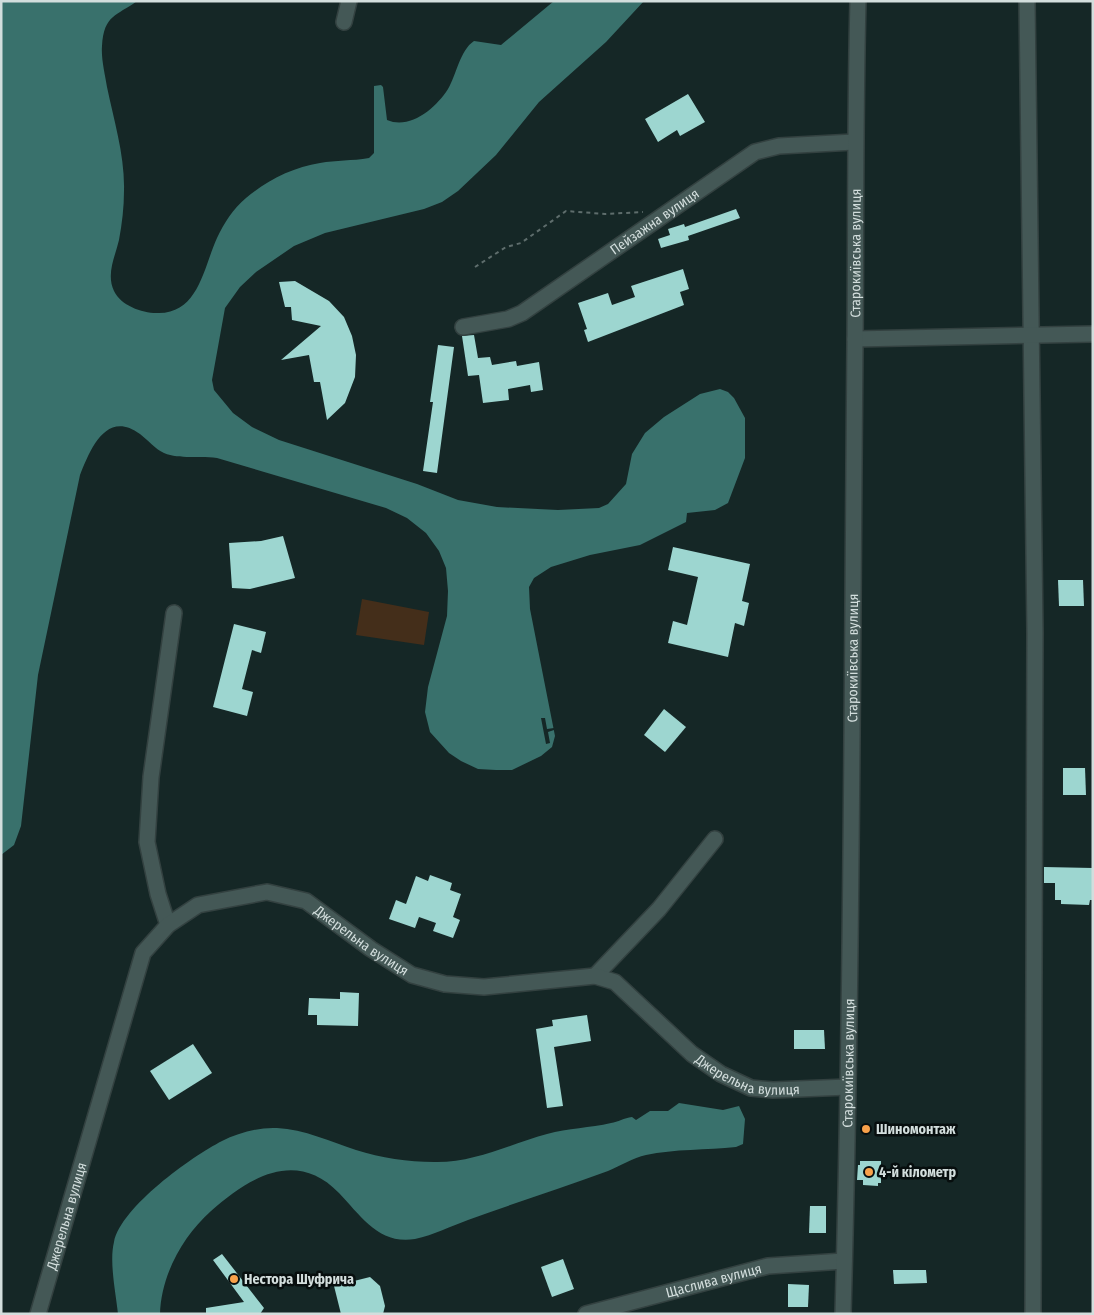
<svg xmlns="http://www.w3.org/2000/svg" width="1094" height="1315" font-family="'Fira Sans Condensed',sans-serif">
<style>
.green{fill:#442e1a}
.water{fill:#39716c}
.pier{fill:#152726}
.building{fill:#9dd6d0}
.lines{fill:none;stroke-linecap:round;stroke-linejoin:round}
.minor-casing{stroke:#334140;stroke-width:18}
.path{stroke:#5e6d6c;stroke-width:2;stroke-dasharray:4 4;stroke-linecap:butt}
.minor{stroke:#445856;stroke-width:15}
.poi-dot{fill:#f8a14a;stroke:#070e0e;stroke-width:2}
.labels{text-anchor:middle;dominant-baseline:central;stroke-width:5;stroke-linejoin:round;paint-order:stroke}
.street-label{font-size:14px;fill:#d3dedd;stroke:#070e0e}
.poi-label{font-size:14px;font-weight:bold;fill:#d3dedd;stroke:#070e0e;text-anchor:start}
</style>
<rect width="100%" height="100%" fill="#152726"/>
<polygon class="green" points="362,599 429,612 424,645 356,635"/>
<g class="water">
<path d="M1,1H137C117,16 104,14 102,46C101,59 105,74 107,87C114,121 125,156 124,191C124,207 122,224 119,240C115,257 106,274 114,291C121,306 144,314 159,313C199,313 204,266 217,238C224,223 233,209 246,198C266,181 293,167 320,163C336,160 352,161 369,158L374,153V86L381,85L383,87L387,120C410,130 436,108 448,89C456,76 460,50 474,41L501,45L554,1H644L606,42L539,102L496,155L458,191L442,202L424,209L325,233L294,246L256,272L240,287L225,308L212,380L214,390L233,413L252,427L279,440L417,484L458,500L497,507L558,510L599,508L608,504L626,484L632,454L645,433L664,417L700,394L720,389L728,392L734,398L745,418V458L728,503L715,510L687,513L686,522L640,545L590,555L551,567L534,578L529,587L530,609L555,736L552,747L541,756L512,770H496L478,769L461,761L449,753L430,732L425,712L428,687L447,616L448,591L446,568L439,551L426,533L407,518L386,508L217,458C200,455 180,460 164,453C155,449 148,440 140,434C106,409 90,450 80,475L38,675L21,826L14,845L1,855Z"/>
<path d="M679,1103L723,1110L739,1106L745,1119L743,1144L736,1147C707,1150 674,1149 646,1155C633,1158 620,1166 608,1171C561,1188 515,1203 468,1220C451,1226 434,1235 415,1239C379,1245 361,1216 339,1193C296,1148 248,1178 211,1211C183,1236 161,1275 160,1314H118C116,1294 109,1262 114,1242C121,1207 191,1157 222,1141C238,1133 259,1127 277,1128C304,1129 331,1142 356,1150C381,1158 408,1162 434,1162C474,1163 510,1144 547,1134C568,1128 590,1128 611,1123C618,1122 624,1118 632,1117L636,1120L650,1111H668Z"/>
</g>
<polygon class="pier" points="541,718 545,718 547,729 554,728 554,730 548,732 550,743 546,744"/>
<g class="building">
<polygon points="688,94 705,122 680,136 677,130 658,142 645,119"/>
<polygon points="736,209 740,218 688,236 689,240 661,248 658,239 670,235 668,229 684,224 685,227"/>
<polygon points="683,269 689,289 680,292 684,305 588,342 584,330 587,329 578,303 608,293 612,305 635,297 631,286"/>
<polygon points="295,281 329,301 344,317 352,336 356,355 355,377 345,403 327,420 320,382 314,382 309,355 281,360 321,326 292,320 291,307 285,307 279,282"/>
<polygon points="474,335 478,358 490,357 492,365 516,361 517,366 539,362 543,390 531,392 530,385 508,389 509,400 483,403 479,375 468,376 462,336"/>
<polygon points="438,345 454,347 437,473 423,471 433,402 430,402"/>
<polygon points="283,536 295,578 250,589 232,588 229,543 261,541"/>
<polygon points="673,547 750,564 742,601 749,603 744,626 735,623 728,657 668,643 673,621 687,625 698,577 668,570"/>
<polygon points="1058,580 1083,580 1084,606 1059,606"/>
<polygon points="234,624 266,632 261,653 252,650 242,689 253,692 247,716 213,707"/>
<polygon points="664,709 686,727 665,752 644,735"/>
<polygon points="1063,768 1085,768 1086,795 1063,795"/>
<polygon points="1044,867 1093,868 1093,900 1090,900 1089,905 1061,904 1061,900 1055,900 1055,883 1044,883"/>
<polygon points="430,875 452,883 450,890 461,894 453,917 460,920 453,938 433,931 436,923 419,917 415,928 389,919 396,900 406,904 416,876 428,881"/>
<polygon points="340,992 359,993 358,1026 317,1025 317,1015 308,1015 309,998 340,999"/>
<polygon points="587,1015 591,1041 554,1047 563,1106 547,1108 536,1029 553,1026 552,1020"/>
<polygon points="794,1030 824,1030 825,1049 794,1049"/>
<polygon points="193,1044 212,1073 169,1100 150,1071"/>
<polygon points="860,1161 881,1161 881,1183 878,1183 878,1186 863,1185 863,1180 857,1180 858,1165 860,1165"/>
<polygon points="810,1206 826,1206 826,1233 809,1233"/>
<polygon points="222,1254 264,1308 260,1314 206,1314 206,1308 244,1302 213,1260"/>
<polygon points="563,1259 574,1289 552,1297 541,1267"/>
<polygon points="893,1270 926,1270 927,1283 894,1284"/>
<polygon points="370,1277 380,1286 385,1306 383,1314 341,1314 334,1286"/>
<polygon points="788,1284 809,1285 808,1307 788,1307"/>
</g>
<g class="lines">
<g class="minor-casing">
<g id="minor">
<polyline points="1027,1 1035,632 1033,1314"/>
<polyline points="344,22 349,1"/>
<path id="s1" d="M463,327L508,319L522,313L755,152L779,146L854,142"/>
<polyline points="855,339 1093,334"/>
<polyline points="168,925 158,894 147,842 151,777 174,613"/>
<polyline points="595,976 659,909 715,839"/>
<path id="s2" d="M38,1314L143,953L168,925L198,905L267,892L306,901L371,949L412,975L445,984L484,987L595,976L615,982L692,1054L721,1074L751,1088L773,1090L848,1087"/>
<path id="s3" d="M586,1314L768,1266L844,1261"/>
<path id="s4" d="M843,1314C852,991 852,667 855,344C856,230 855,116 858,1"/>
</g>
</g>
<polyline class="path" points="475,267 506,247 521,243 566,211 605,214 643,212"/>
<use href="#minor" class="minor"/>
</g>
<g class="poi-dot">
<circle cx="866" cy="1129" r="5"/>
<circle cx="869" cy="1172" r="5"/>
<circle cx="234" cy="1279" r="5"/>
</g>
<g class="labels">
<g class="street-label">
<text stroke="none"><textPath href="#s1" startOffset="222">Пейзажна вулиця</textPath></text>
<text stroke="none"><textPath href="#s4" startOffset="1061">Старокиївська вулиця</textPath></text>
<text stroke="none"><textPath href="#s4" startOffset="656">Старокиївська вулиця</textPath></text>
<text stroke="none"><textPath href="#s2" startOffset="628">Джерельна вулиця</textPath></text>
<text stroke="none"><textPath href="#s4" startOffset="251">Старокиївська вулиця</textPath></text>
<text stroke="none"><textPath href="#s2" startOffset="1062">Джерельна вулиця</textPath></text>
<text stroke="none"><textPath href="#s2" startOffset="102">Джерельна вулиця</textPath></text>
<text stroke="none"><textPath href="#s3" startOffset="132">Щаслива вулиця</textPath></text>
</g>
<g class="poi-label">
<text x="876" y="1129">Шиномонтаж</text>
<text x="879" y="1172">4-й кілометр</text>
<text x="244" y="1279">Нестора Шуфрича</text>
</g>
</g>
<rect width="1094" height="1315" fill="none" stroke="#d3dedd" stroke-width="5"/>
</svg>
